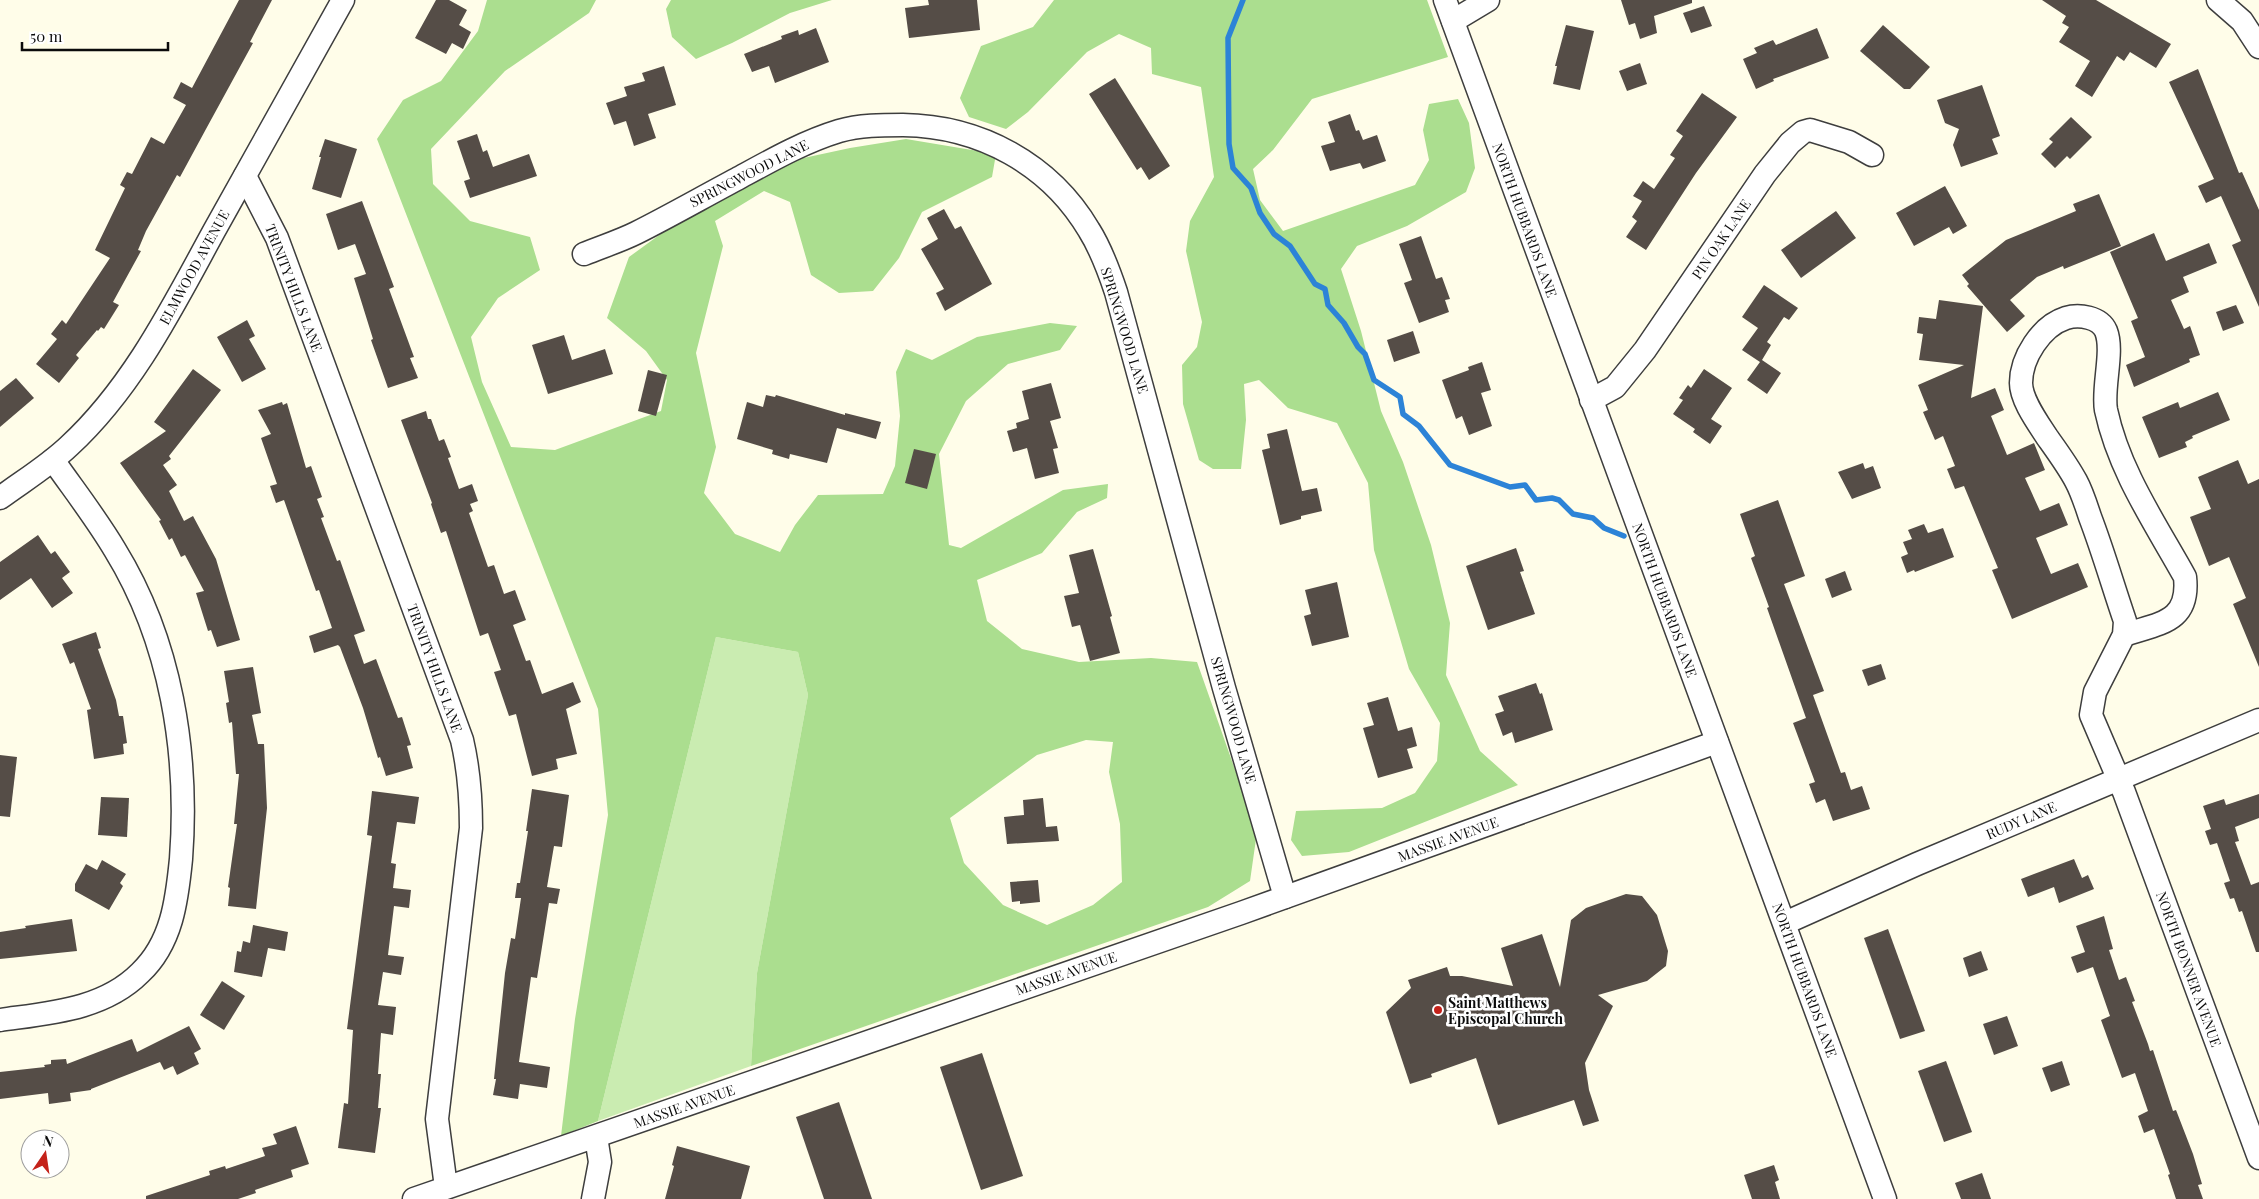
<svg xmlns="http://www.w3.org/2000/svg" width="2259" height="1199" font-family="'Playfair Display',serif">
<style>
.green{fill:#caecb1}
.forest{fill:#abde8f;fill-rule:evenodd}
.lines{fill:none;stroke-linecap:round;stroke-linejoin:round}
.stream{stroke:#2c83d7;stroke-width:5.5}
.building{fill:#554d47}
.street-casing{stroke:#3e3e3e;stroke-width:25}
.street{stroke:#fff;stroke-width:22}
.poi-dot{fill:#c4221a;stroke:#fff;stroke-width:2}
.labels{text-anchor:middle;dominant-baseline:central;stroke-width:5;stroke-linejoin:round;paint-order:stroke}
.street-label{font-size:14px;fill:#0b0b0b;stroke:#fff}
.poi-label{font-size:14px;font-weight:bold;fill:#0b0b0b;stroke:#fff;text-anchor:start}
</style>
<rect width="100%" height="100%" fill="#fffde9"/>
<polygon class="green" points="716,637 798,652 808,695 757,973 751,1066 598,1121"/>
<g class="forest">
<path d="M487,0H596L589,13L505,71L431,149L433,184L470,221L530,237L540,270L498,298L471,337L482,382L511,447L555,450L661,411L667,380L646,351L607,318L629,257L695,209L785,162L850,148L906,139L996,154L992,177L922,212L899,258L873,291L839,293L811,275L790,202L764,191L715,221L723,246L696,353L716,447L704,493L735,534L780,552L795,525L818,495L883,494L895,466L900,416L896,372L906,349L932,360L977,337L1050,323L1077,326L1060,350L1008,364L966,401L939,454L949,545L961,548L1063,490L1108,484L1107,498L1077,512L1042,553L977,580L987,621L1022,649L1079,662L1151,658L1197,662L1257,832L1250,881L1208,907L751,1066L757,973L808,695L798,652L716,637L598,1121L561,1136L575,1019L608,815L598,709L377,139L403,100L441,81L478,31ZM1086,740L1113,742L1109,772L1120,824L1122,882L1093,905L1047,925L1003,905L964,863L950,818L1037,755Z"/>
<polygon points="671,0 832,0 790,13 732,43 696,59 672,37 666,9"/>
<polygon points="1054,0 1427,0 1448,57 1312,99 1273,150 1253,169 1260,200 1283,231 1415,185 1429,160 1423,130 1429,104 1458,99 1469,123 1475,168 1466,192 1407,226 1357,246 1341,269 1361,331 1381,411 1403,462 1431,545 1450,623 1446,675 1480,751 1518,785 1349,852 1302,856 1291,840 1296,811 1382,808 1415,793 1437,761 1440,723 1409,669 1374,550 1368,483 1337,423 1288,408 1259,380 1244,384 1246,420 1241,469 1213,469 1199,460 1183,404 1182,365 1197,347 1202,322 1186,251 1190,221 1214,177 1201,87 1152,74 1151,48 1119,34 1087,52 1028,112 1006,129 969,117 960,98 981,46 1033,27"/>
</g>
<g class="lines">
<polyline class="stream" points="1243,0 1228,38 1229,144 1233,168 1251,188 1260,213 1274,234 1290,246 1315,284 1325,289 1328,305 1344,323 1358,347 1365,354 1374,380 1400,397 1403,414 1419,426 1450,465 1510,487 1525,485 1536,500 1552,498 1559,500 1573,514 1593,518 1604,528 1624,536"/>
</g>
<g class="building">
<polygon points="239,0 272,0 250,42 253,43 206,129 180,177 177,175 146,231 138,250 141,251 113,302 119,305 104,329 101,327 98,331 97,330 76,355 79,358 59,383 36,364 57,339 51,334 62,320 66,324 110,258 95,250 125,188 120,185 127,172 132,174 151,137 164,144 186,105 173,98 181,82 192,88"/>
<polygon points="436,0 449,0 467,10 459,25 471,32 463,49 452,43 446,54 415,38"/>
<polygon points="928,0 977,0 980,30 909,38 905,8 929,5"/>
<polygon points="1621,0 1692,0 1692,3 1654,16 1657,33 1640,39 1635,23 1629,25"/>
<polygon points="2042,0 2096,0 2171,44 2156,68 2130,52 2124,61 2117,56 2092,97 2075,86 2090,61 2059,42 2069,27 2062,23 2066,16"/>
<polygon points="1704,6 1712,26 1691,33 1683,13"/>
<polygon points="1566,25 1594,31 1580,90 1553,84 1557,66 1555,66"/>
<polygon points="1883,25 1930,67 1910,89 1904,89 1860,51"/>
<polygon points="816,28 829,62 775,83 769,66 752,72 744,54 782,39 781,36 798,30 799,35"/>
<polygon points="1817,28 1829,58 1773,79 1774,81 1756,89 1743,59 1757,53 1754,48 1773,40 1776,45"/>
<polygon points="1640,63 1647,84 1627,91 1619,71"/>
<polygon points="664,66 676,105 648,114 656,138 634,146 626,121 614,125 606,103 627,96 624,87 645,81 642,73"/>
<polygon points="2198,69 2239,173 2242,172 2259,210 2259,307 2232,245 2241,241 2221,196 2206,203 2198,186 2214,179 2169,82"/>
<polygon points="1115,78 1170,166 1149,180 1141,167 1137,170 1089,94"/>
<polygon points="1982,85 2000,136 1992,139 1998,154 1961,167 1953,145 1959,129 1945,123 1937,100"/>
<polygon points="1702,93 1737,117 1696,173 1646,250 1626,237 1637,221 1632,217 1642,201 1633,196 1643,181 1654,189 1675,158 1670,155 1683,136 1676,131"/>
<polygon points="1350,114 1356,131 1359,130 1363,140 1377,135 1386,161 1363,169 1360,163 1330,171 1321,146 1335,142 1328,122"/>
<polygon points="2071,117 2092,137 2070,159 2067,156 2055,168 2041,154 2053,142 2049,139"/>
<polygon points="477,134 483,152 487,150 493,167 529,154 537,176 470,198 464,181 470,179 457,141"/>
<polygon points="325,139 357,149 341,198 312,189 321,157 319,157"/>
<polygon points="1945,186 1967,226 1953,234 1949,227 1914,246 1896,213"/>
<polygon points="2099,194 2121,246 2064,269 2063,266 2037,277 2010,300 2025,316 2007,332 1967,286 1969,284 1962,275 2006,240 2076,211 2073,204"/>
<polygon points="362,201 394,287 389,289 414,357 410,358 418,378 388,388 371,340 373,339 354,278 366,274 355,244 338,250 326,214"/>
<polygon points="944,209 955,229 961,226 992,284 945,311 936,293 944,289 921,249 938,239 927,218"/>
<polygon points="1836,211 1856,238 1801,278 1781,250"/>
<polygon points="2154,233 2166,261 2209,243 2217,263 2183,277 2189,292 2171,300 2184,329 2190,326 2200,355 2189,359 2190,362 2134,387 2126,365 2145,357 2131,321 2138,318 2110,252"/>
<polygon points="1421,236 1436,279 1442,277 1450,299 1445,300 1449,312 1419,323 1404,283 1412,280 1399,244"/>
<polygon points="1764,285 1798,308 1789,320 1784,317 1767,342 1771,345 1762,360 1781,373 1767,394 1747,380 1760,362 1742,350 1758,328 1742,317"/>
<polygon points="1939,300 1983,306 1971,398 1995,388 2004,410 1991,416 2007,455 2034,443 2045,470 2025,478 2040,511 2059,503 2068,525 2036,538 2051,574 2078,563 2088,587 2012,619 1992,570 1998,568 1964,486 1955,489 1947,469 1955,466 1943,436 1935,440 1923,412 1928,410 1918,385 1964,365 1919,360 1923,334 1917,333 1919,317 1936,319"/>
<polygon points="2236,305 2244,323 2223,331 2216,312"/>
<polygon points="247,320 255,336 249,339 266,369 242,382 217,337"/>
<polygon points="1413,331 1420,353 1394,362 1387,340"/>
<polygon points="564,335 572,360 605,349 613,374 548,394 532,345"/>
<polygon points="1482,362 1491,390 1481,393 1492,426 1469,435 1462,416 1456,419 1442,380 1469,370 1468,367"/>
<polygon points="193,369 221,390 169,456 171,459 163,465 177,485 169,491 184,521 193,516 216,559 240,640 217,647 211,630 208,631 196,593 204,591 185,555 181,557 172,538 169,540 159,521 161,520 120,463 166,431 154,422"/>
<polygon points="1704,369 1732,388 1711,419 1722,426 1710,444 1693,432 1695,429 1673,414 1683,400 1679,398 1688,385 1691,388"/>
<polygon points="648,370 667,375 656,416 638,411"/>
<polygon points="16,378 34,398 0,427 0,391"/>
<polygon points="1051,383 1061,418 1050,421 1058,448 1053,449 1059,473 1035,479 1027,448 1013,452 1007,431 1017,428 1016,423 1029,419 1022,391"/>
<polygon points="2218,392 2230,420 2192,436 2193,438 2185,442 2187,447 2159,458 2142,417 2178,402 2180,408"/>
<polygon points="766,395 775,397 776,395 845,415 845,413 881,422 876,439 837,428 827,463 790,454 789,459 772,454 773,450 737,439 747,402 763,407"/>
<polygon points="282,402 283,405 287,403 306,468 311,466 322,497 317,499 324,517 321,518 337,561 340,560 365,631 354,635 364,664 376,659 398,718 402,717 411,745 407,746 413,768 386,776 380,757 378,758 363,708 340,647 338,645 314,653 309,636 332,628 319,590 316,591 284,500 276,503 270,486 277,484 261,438 271,434 258,410"/>
<polygon points="426,411 428,419 431,419 439,441 444,439 451,457 448,458 459,489 472,484 478,501 470,504 473,511 469,513 488,567 494,565 504,594 515,590 526,620 513,625 526,661 530,660 542,694 573,682 581,702 566,709 577,754 556,759 558,769 532,776 516,714 509,716 494,672 501,670 488,633 480,636 446,531 441,533 431,504 432,503 401,420"/>
<polygon points="1287,429 1302,491 1317,488 1322,511 1301,516 1301,519 1280,525 1262,450 1270,448 1267,434"/>
<polygon points="914,449 936,454 927,489 905,483"/>
<polygon points="2238,460 2248,484 2259,479 2259,667 2233,604 2246,598 2229,557 2209,566 2190,517 2211,509 2198,477"/>
<polygon points="1863,463 1865,469 1873,466 1881,488 1852,499 1838,472"/>
<polygon points="1778,500 1805,576 1784,584 1824,691 1813,695 1841,773 1845,772 1851,790 1862,786 1870,809 1833,821 1825,799 1816,803 1809,784 1815,782 1793,723 1806,718 1767,608 1769,607 1751,558 1755,556 1740,514"/>
<polygon points="1924,524 1928,533 1943,528 1954,557 1915,572 1914,570 1907,573 1901,557 1908,554 1903,542 1912,539 1908,530"/>
<polygon points="38,535 51,554 55,551 70,572 62,578 73,593 52,608 31,578 0,600 0,562"/>
<polygon points="1516,548 1524,571 1520,572 1535,614 1488,630 1466,566"/>
<polygon points="1093,549 1112,616 1110,617 1120,653 1090,661 1080,625 1072,627 1064,596 1079,593 1069,555"/>
<polygon points="1845,571 1852,590 1832,598 1825,579"/>
<polygon points="1337,582 1349,637 1312,646 1304,616 1311,614 1305,590"/>
<polygon points="96,632 101,648 98,649 116,700 119,716 123,716 127,743 123,744 124,754 94,759 87,710 91,709 74,662 70,664 62,644"/>
<polygon points="1881,664 1886,679 1868,686 1862,670"/>
<polygon points="253,667 261,713 252,715 258,744 264,744 267,808 256,909 228,906 230,888 228,887 237,824 234,824 239,774 236,774 232,722 229,723 226,703 229,702 224,671"/>
<polygon points="1536,683 1540,694 1542,693 1553,730 1515,743 1512,732 1503,736 1495,714 1504,711 1498,696"/>
<polygon points="1388,697 1398,731 1412,727 1417,746 1407,749 1413,768 1378,778 1363,728 1374,725 1367,703"/>
<polygon points="0,755 17,757 10,817 0,816"/>
<polygon points="532,789 569,795 562,847 554,846 547,887 560,889 557,904 549,903 537,978 531,977 519,1062 550,1067 547,1088 520,1084 518,1099 493,1095 496,1079 494,1079 505,973 511,938 515,939 521,898 515,898 517,883 520,883 528,831 526,831"/>
<polygon points="372,791 419,797 415,824 397,822 391,863 396,864 393,888 411,890 409,908 394,906 388,955 404,957 401,975 383,972 378,1005 396,1007 393,1035 381,1033 378,1074 381,1074 378,1108 381,1108 375,1153 338,1148 344,1103 348,1104 353,1030 347,1029 372,836 367,835"/>
<polygon points="2259,794 2259,818 2235,827 2239,841 2235,842 2251,885 2259,882 2259,952 2256,952 2242,911 2239,912 2234,898 2230,899 2224,883 2230,881 2217,843 2210,845 2205,831 2211,829 2203,806 2224,799 2226,805"/>
<polygon points="101,797 129,798 127,837 98,835"/>
<polygon points="1043,798 1046,827 1057,826 1059,841 1007,844 1004,817 1024,815 1023,800"/>
<polygon points="2074,859 2082,878 2088,875 2094,889 2059,903 2054,887 2028,897 2021,879"/>
<polygon points="102,860 126,874 120,883 123,886 109,910 75,891 75,884 86,864 97,870"/>
<polygon points="1038,880 1040,902 1020,904 1020,901 1012,902 1010,882"/>
<polygon points="1626,894 1642,896 1657,915 1668,951 1666,966 1647,981 1598,995 1613,1006 1585,1063 1589,1090 1599,1121 1583,1126 1574,1100 1498,1125 1476,1058 1431,1074 1432,1077 1410,1084 1386,1012 1411,988 1408,980 1447,967 1450,976 1462,976 1513,986 1501,948 1542,934 1560,987 1571,920 1586,908"/>
<polygon points="2104,916 2113,949 2109,950 2119,980 2126,977 2135,1001 2132,1002 2148,1044 2150,1051 2153,1050 2173,1111 2176,1110 2193,1154 2202,1184 2198,1185 2203,1199 2176,1199 2168,1175 2170,1174 2154,1129 2144,1133 2138,1116 2148,1111 2135,1073 2122,1078 2101,1020 2110,1016 2093,967 2077,973 2071,957 2085,952 2076,926"/>
<polygon points="72,919 77,951 0,959 0,932 26,928 25,926"/>
<polygon points="253,925 288,932 285,951 268,948 262,977 234,972 237,951 241,952 243,941 250,943"/>
<polygon points="1888,929 1925,1031 1900,1039 1864,938"/>
<polygon points="1981,951 1988,970 1969,977 1963,958"/>
<polygon points="222,981 245,996 224,1030 200,1015"/>
<polygon points="2007,1016 2018,1046 1994,1055 1983,1024"/>
<polygon points="189,1026 201,1049 194,1053 199,1064 177,1075 173,1066 164,1070 160,1062 91,1089 91,1090 70,1093 71,1101 49,1104 48,1093 0,1099 0,1072 45,1067 44,1065 51,1064 51,1060 66,1059 67,1064 132,1039 137,1052"/>
<polygon points="982,1053 1023,1176 981,1190 940,1067"/>
<polygon points="1946,1061 1972,1132 1944,1142 1918,1071"/>
<polygon points="2062,1061 2070,1085 2051,1092 2042,1068"/>
<polygon points="839,1102 872,1199 824,1199 796,1117"/>
<polygon points="296,1126 309,1164 291,1170 293,1177 255,1190 256,1193 238,1199 146,1199 146,1196 210,1175 209,1171 225,1166 226,1169 265,1156 262,1148 277,1144 273,1134"/>
<polygon points="677,1146 750,1166 741,1199 665,1199 674,1166 672,1165"/>
<polygon points="1774,1165 1779,1180 1775,1182 1780,1199 1752,1199 1744,1175"/>
<polygon points="1982,1173 1991,1199 1961,1199 1955,1183"/>
</g>
<g class="lines">
<g class="street-casing">
<g id="street">
<polyline points="1445,0 1885,1199"/>
<polyline points="2218,0 2242,21 2259,47"/>
<polyline points="1453,21 1488,0"/>
<path d="M245,176L277,238L462,740C469,770 471,798 471,828L437,1119L446,1187"/>
<path d="M584,254C601,247 620,241 636,233C670,216 703,197 737,179C770,161 803,142 839,131C860,125 882,125 903,125C980,126 1050,164 1089,230C1101,249 1109,271 1116,292L1224,688L1285,897"/>
<polyline points="1591,400 1615,387 1645,350 1765,174 1790,143 1803,132 1810,130 1849,142 1872,155"/>
<path d="M0,498C23,481 48,466 69,446C133,387 173,306 214,231C257,154 300,77 343,0"/>
<path d="M2124,635C2159,623 2190,623 2185,577C2155,523 2119,471 2106,410C2102,388 2114,351 2106,331C2100,317 2079,314 2066,318C2041,326 2021,358 2021,383C2021,400 2038,423 2047,437C2057,451 2068,466 2076,481C2082,492 2086,505 2090,517C2103,551 2113,586 2125,621L2124,635L2095,692L2091,715L2124,792L2259,1158"/>
<polyline points="1785,923 1917,864 2259,720"/>
<path d="M0,1020C49,1013 103,1010 140,973C172,943 177,900 181,859C189,753 171,641 115,550C96,518 74,490 53,460"/>
<polyline points="414,1199 1241,913 1717,742"/>
<polyline points="593,1199 600,1162 596,1137"/>
</g>
</g>
<use href="#street" class="street"/>
</g>
<circle class="poi-dot" cx="1438" cy="1010" r="5"/>
<g class="labels">
<g class="street-label">
<text transform="translate(749 173) rotate(-27)">SPRINGWOOD LANE</text>
<text transform="translate(1525 220) rotate(70)">NORTH HUBBARDS LANE</text>
<text transform="translate(1721 239) rotate(-56)">PIN OAK LANE</text>
<text transform="translate(194 267) rotate(-61)">ELMWOOD AVENUE</text>
<text transform="translate(294 288) rotate(69)">TRINITY HILLS LANE</text>
<text transform="translate(1125 330) rotate(73)">SPRINGWOOD LANE</text>
<text transform="translate(1665 600) rotate(70)">NORTH HUBBARDS LANE</text>
<text transform="translate(435 668) rotate(70)">TRINITY HILLS LANE</text>
<text transform="translate(1234 720) rotate(74)">SPRINGWOOD LANE</text>
<text transform="translate(2021 820) rotate(-23)">RUDY LANE</text>
<text transform="translate(1448 839) rotate(-20)">MASSIE AVENUE</text>
<text transform="translate(2189 969) rotate(70)">NORTH BONNER AVENUE</text>
<text transform="translate(1066 973) rotate(-19)">MASSIE AVENUE</text>
<text transform="translate(1805 980) rotate(70)">NORTH HUBBARDS LANE</text>
<text transform="translate(684 1106) rotate(-19)">MASSIE AVENUE</text>
</g>
<g class="poi-label">
<text x="1448" y="1002">Saint Matthews<tspan x="1448" dy="16">Episcopal Church</tspan></text>
</g>
</g>
<g transform="translate(45 1154) rotate(13)"><circle r="24" fill="#ffffff" stroke="#9d9d9d"/>
<path d="M0-4L9 19L0 12L-9 19Z" fill="#c4221a"/>
<text y="-8" font-size="14" font-weight="bold" text-anchor="middle" fill="#0b0b0b">N</text>
</g>
<path d="M22 42v8h146v-8" fill="none" stroke="#0b0b0b" stroke-width="2.5"/>
<text x="30" y="42" font-size="15" fill="#0b0b0b" stroke="#ffffff" stroke-width="4" paint-order="stroke">50 m</text>
</svg>
